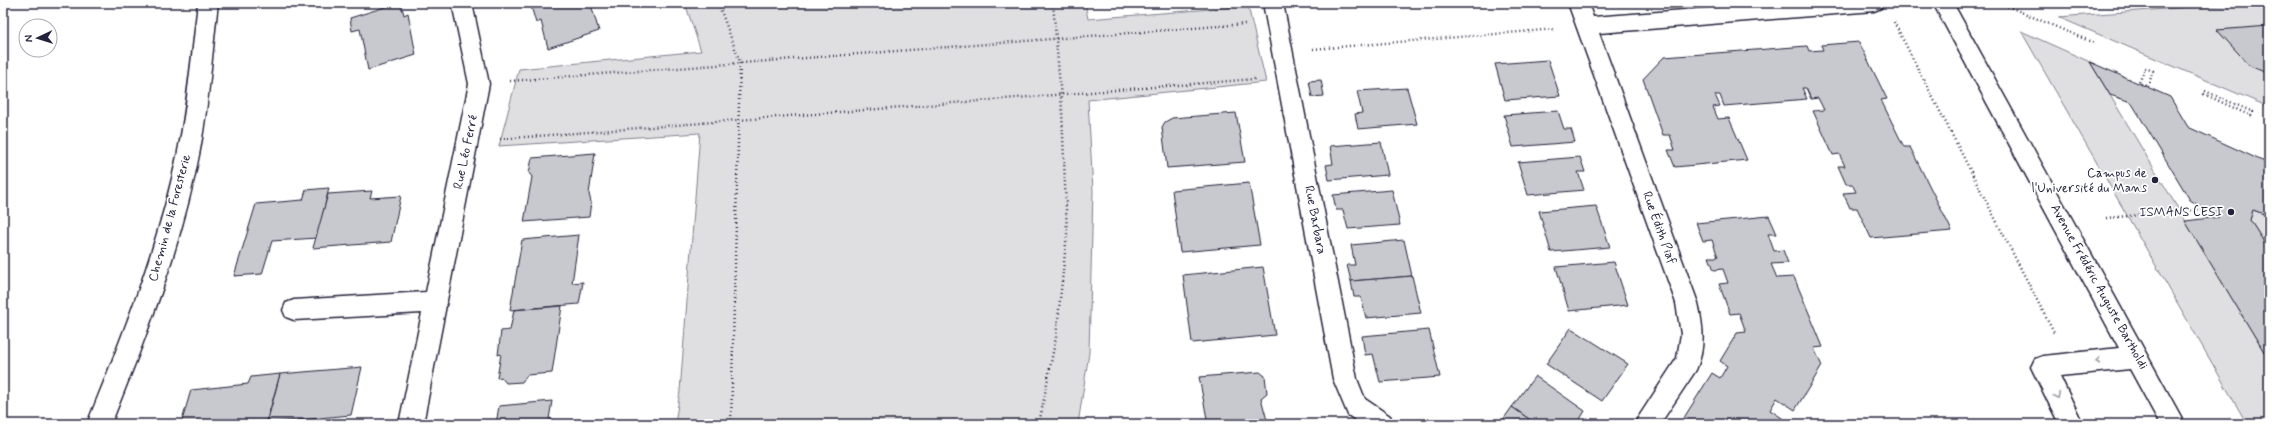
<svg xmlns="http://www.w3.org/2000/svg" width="2272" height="427" font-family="Mynerve,sans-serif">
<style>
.green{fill:#dfdfe2;stroke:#80808e}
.building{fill:#c8c8cf;stroke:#22223b}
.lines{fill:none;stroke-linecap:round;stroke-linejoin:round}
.minor-casing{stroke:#22223b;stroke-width:3}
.path{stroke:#22223b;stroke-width:2.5;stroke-dasharray:1 3;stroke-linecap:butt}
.minor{fill:#fff;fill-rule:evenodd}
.oneway{stroke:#9c9ca7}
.poi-dot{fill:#22223b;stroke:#fff;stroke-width:1.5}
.labels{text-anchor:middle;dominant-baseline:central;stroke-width:3.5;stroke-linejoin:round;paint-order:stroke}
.street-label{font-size:13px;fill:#22223b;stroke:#fff}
.poi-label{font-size:13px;fill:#22223b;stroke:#fff;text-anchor:end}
</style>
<rect width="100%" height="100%" fill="#fff"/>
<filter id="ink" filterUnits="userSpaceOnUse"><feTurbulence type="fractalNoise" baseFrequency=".025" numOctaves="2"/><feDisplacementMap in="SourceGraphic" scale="8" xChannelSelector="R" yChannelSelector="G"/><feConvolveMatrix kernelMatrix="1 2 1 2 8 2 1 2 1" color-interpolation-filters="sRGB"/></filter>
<g filter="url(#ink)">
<g class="green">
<polygon points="685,3 1085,3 1088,19 1248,6 1266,82 1088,100 1093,191 1089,353 1078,424 675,424 680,391 700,133 499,146 519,69 701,51"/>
<polygon points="2244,3 2269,3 2269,27 2217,30 2250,65 2269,74 2269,107 2058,17"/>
<polygon points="2021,31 2090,62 2269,360 2269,424 2247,424"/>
<polygon points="2269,203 2269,250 2250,220 2253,210 2264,214"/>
</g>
<g class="building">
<polygon points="398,3 401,3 404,15 408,13 416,55 368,70 360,29 352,31 350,18"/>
<polygon points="530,3 593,3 591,5 599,31 548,48 541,21 536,23"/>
<polygon points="1172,3 1210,3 1172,6"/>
<polygon points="2269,26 2269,74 2250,66 2217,30"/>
<polygon points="1859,42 1887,99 1881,100 1904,147 1910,147 1952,231 1871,238 1857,208 1850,208 1843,193 1856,192 1852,184 1846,184 1838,166 1845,166 1839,154 1833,155 1813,111 1824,110 1818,98 1811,99 1806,88 1802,88 1807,99 1724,106 1720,95 1715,95 1720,106 1713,107 1718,119 1729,118 1747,160 1675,167 1668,150 1675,150 1670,135 1663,135 1643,79 1664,57 1807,46 1809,51 1823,50 1821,45"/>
<polygon points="1548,60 1560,96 1505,100 1495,64"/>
<polygon points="2090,62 2170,97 2188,127 2269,164 2269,203 2264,214 2253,210 2250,220 2269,250 2269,360 2185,221 2219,217 2190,200 2131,102 2110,95"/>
<polygon points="1321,80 1324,96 1312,97 1309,81"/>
<polygon points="1407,88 1417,124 1358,129 1355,114 1362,113 1357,91"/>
<polygon points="1558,111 1564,129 1571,129 1575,142 1513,147 1504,115"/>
<polygon points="1236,113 1245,162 1167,168 1162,127 1165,122 1172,118"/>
<polygon points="1381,142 1388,175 1329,180 1326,165 1333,164 1330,146"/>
<polygon points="595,153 589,194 591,202 589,217 524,222 532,177 529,173 532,158"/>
<polygon points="1580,157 1585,172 1578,172 1584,190 1528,195 1518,162"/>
<polygon points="1249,183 1260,245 1180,252 1172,190"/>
<polygon points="329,188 317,238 272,241 262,274 234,276 256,204 303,200 306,190"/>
<polygon points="1392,190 1400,225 1348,229 1343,210 1336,210 1333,195"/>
<polygon points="372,191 370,198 401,196 391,242 313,248 328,194"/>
<polygon points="1596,206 1610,247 1551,252 1539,211"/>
<polygon points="1769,216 1777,234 1768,234 1774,251 1783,250 1788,263 1771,264 1777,278 1794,277 1823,347 1814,348 1822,366 1795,410 1777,398 1770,410 1788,422 1787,424 1680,424 1712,373 1720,378 1727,366 1720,361 1737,333 1746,332 1739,313 1730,314 1719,284 1728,283 1723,269 1714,270 1709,257 1718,257 1712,240 1703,241 1696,223"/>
<polygon points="579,235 572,283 583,282 579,304 510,310 522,240"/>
<polygon points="1404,240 1412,276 1351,281 1347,265 1355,265 1351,245"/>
<polygon points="1614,262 1628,305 1569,311 1556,267"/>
<polygon points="1263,267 1275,335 1192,343 1183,275"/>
<polygon points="1412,276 1421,313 1366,318 1361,297 1354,297 1351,281"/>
<polygon points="562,306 552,373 527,375 522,382 506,383 501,377 497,378 501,354 498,355 501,331 510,330 514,310"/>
<polygon points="1571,328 1628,364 1602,401 1546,364"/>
<polygon points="1429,330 1440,377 1380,382 1373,354 1365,355 1362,336"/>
<polygon points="362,367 351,415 267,423 280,374"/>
<polygon points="1260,372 1265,376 1267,393 1261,398 1268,424 1208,424 1199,377"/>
<polygon points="280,374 266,424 181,424 191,390 248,384 251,377"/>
<polygon points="1535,376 1585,411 1577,424 1536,424 1512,407"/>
<polygon points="552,401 549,419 552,419 556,424 496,424 499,406"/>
<polygon points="1512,407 1536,424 1500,424"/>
</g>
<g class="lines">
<g class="minor-casing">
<g id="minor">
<path d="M198,3H218C212,52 209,102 200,150C182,245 147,335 111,424H87C123,335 159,245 178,151C188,102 192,52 198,3Z"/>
<polygon points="452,3 472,3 489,84 423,424 399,424 422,313 294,320 286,317 283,310 286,303 294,300 426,292 469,84"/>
<polygon points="1263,3 1283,3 1357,379 1365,399 1390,416 1393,424 1361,424 1348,415 1333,379"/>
<path d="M1568,3H1588L1593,17L1776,3H1884L1881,8L1874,11L1599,33L1698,303C1703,326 1706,347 1696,370L1660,424H1634L1677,358L1681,334L1676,303Z"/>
<polygon points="1933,3 1953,3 2185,424 2160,424 2130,369 2060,376 2083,424 2059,424 2031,367 2035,359 2043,356 2119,348"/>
</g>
</g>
<g class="path">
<polyline points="718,3 740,62 731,424"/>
<polyline points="2000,3 2094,43"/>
<polyline points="1894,22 2054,333"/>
<polyline points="1313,49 1556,29"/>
<polygon points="2145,68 2153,71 2148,87 2139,83"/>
<polyline points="510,81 1245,24"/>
<polygon points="2205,91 2253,112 2251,116 2204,94"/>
<polyline points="500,139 1255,79"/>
<polyline points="2106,218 2204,209"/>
<polyline points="1039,424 1056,337 1067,234 1062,110 1053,3"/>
</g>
<use href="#minor" class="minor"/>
</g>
<defs><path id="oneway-chevron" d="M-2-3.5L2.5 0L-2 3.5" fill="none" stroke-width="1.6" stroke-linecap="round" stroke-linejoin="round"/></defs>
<g class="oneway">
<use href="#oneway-chevron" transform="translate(2098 361) rotate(174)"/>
<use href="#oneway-chevron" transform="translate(2057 396) rotate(63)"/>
</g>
</g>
<g class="poi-dot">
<circle cx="2155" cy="180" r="4"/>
<circle cx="2231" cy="212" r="4"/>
</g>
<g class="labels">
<g class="street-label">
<text transform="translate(466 152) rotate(-78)">Rue Léo Ferré</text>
<text transform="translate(170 218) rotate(-75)">Chemin de la Foresterie</text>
<text transform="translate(1315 220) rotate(79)">Rue Barbara</text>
<text transform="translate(1659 228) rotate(70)">Rue Édith Piaf</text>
<text transform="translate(2099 287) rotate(61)">Avenue Frédéric Auguste Bartholdi</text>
</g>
<g class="poi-label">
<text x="2147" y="173">Campus de<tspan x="2147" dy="15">l'Université du Mans</tspan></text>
<text x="2223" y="212">ISMANS CESI</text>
</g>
</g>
<rect width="2272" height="427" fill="none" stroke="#fff" stroke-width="16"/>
<rect x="8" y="8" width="2256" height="411" fill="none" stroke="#22223b" stroke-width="1.5" filter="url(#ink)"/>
<g transform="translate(38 38) rotate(266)"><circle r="19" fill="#ffffff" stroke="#a7a7b1"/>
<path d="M0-3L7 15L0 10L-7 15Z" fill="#22223b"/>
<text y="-6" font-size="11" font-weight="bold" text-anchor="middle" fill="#22223b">N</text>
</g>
</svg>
